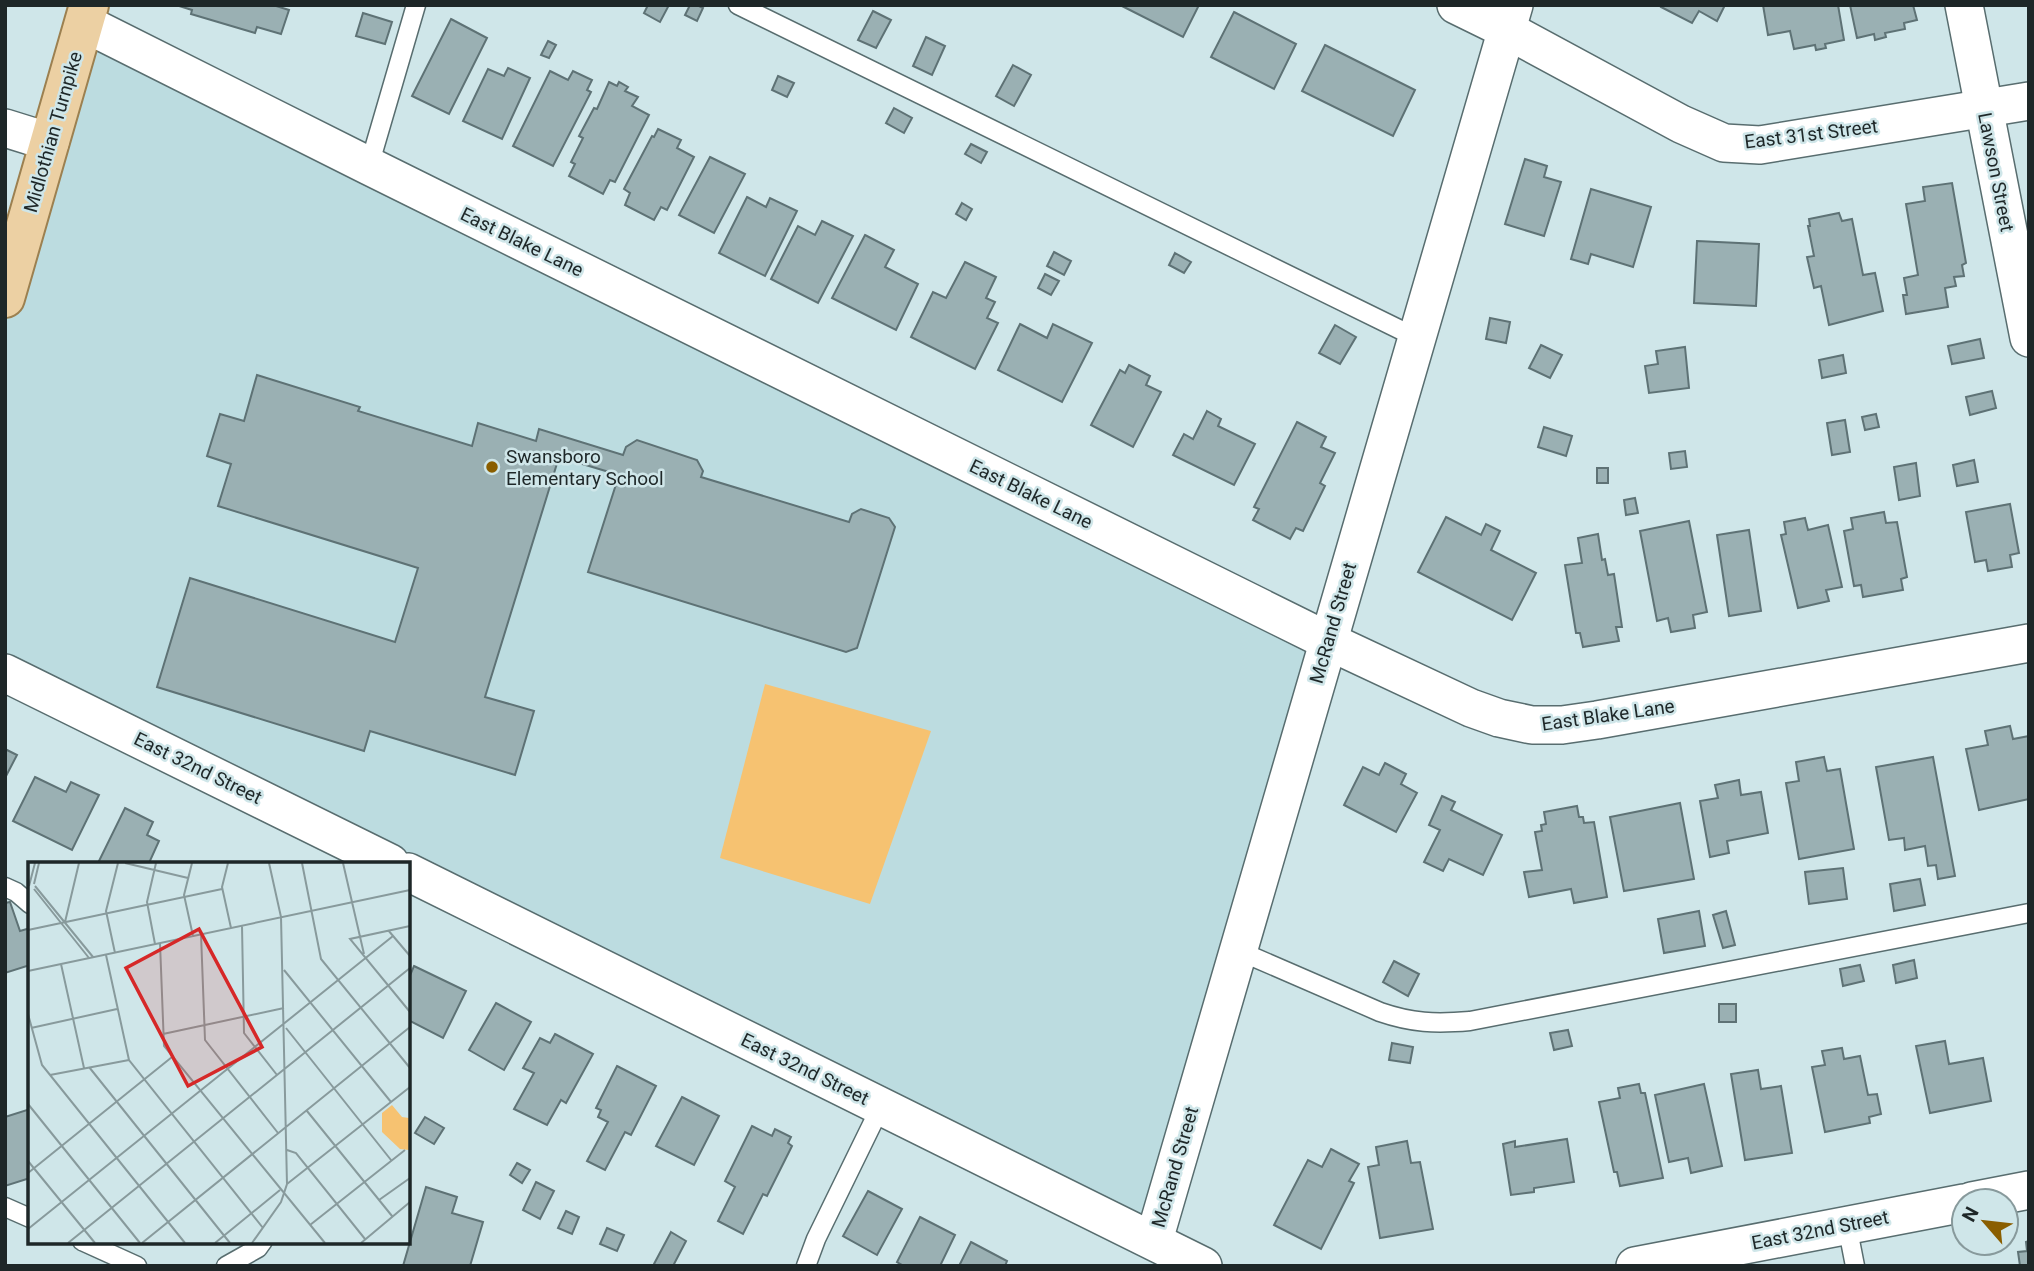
<svg xmlns="http://www.w3.org/2000/svg" width="2034" height="1271" font-family="Roboto,sans-serif">
<style>
.built{fill:#bcdce0}
.green{fill:#f6c271}
.building{fill:#9ab0b3;stroke:#5e7275;stroke-width:2}
.lines{fill:none;stroke-linecap:round;stroke-linejoin:round}
.service-casing{stroke:#586d6f;stroke-width:21}
.minor-casing{stroke:#586d6f;stroke-width:40}
.primary-casing{stroke:#9c8050;stroke-width:42}
.service{stroke:#fff;stroke-width:18}
.minor{stroke:#fff;stroke-width:37}
.primary{stroke:#ecd0a3;stroke-width:38}
.poi-dot{fill:#8a5e00;stroke:#cfe6e9;stroke-width:2.5}
.labels{text-anchor:middle;dominant-baseline:central;stroke-width:5;stroke-linejoin:round;paint-order:stroke}
.street-label{font-size:19px;fill:#1e2728;stroke:#cfe6e9}
.poi-label{font-size:19px;fill:#1e2728;stroke:#cfe6e9;text-anchor:start}
.inset-road{fill:none;stroke:#889a9c;stroke-width:2}
.view{fill:#d62828;fill-opacity:0.15;stroke:#d62828;stroke-width:3.5}
.inset-edge{fill:none;stroke:#1e2728;stroke-width:3.5}
</style>
<rect width="100%" height="100%" fill="#cfe6e9"/>
<polygon class="built" points="84,23 1328,641 1158,1244 5,672 5,294"/>
<polygon class="green" points="765,684 931,731 870,904 720,858"/>
<g class="building">
<polygon points="176,5 273,5 289,10 281,34 257,27 255,33 191,14 192,10"/>
<polygon points="648,5 669,5 660,22 644,13"/>
<polygon points="690,5 697,5 703,8 697,21 685,15"/>
<polygon points="1120,5 1199,5 1183,37"/>
<polygon points="1662,5 1725,5 1717,21 1699,11 1692,23 1661,7"/>
<polygon points="1763,5 1838,5 1844,40 1825,44 1826,48 1816,50 1815,45 1794,49 1790,31 1768,35"/>
<polygon points="1850,5 1913,5 1917,20 1904,23 1905,29 1885,33 1886,37 1875,40 1874,34 1857,38"/>
<polygon points="873,11 891,20 876,48 858,40"/>
<polygon points="1234,12 1296,44 1274,89 1211,57"/>
<polygon points="363,13 392,22 385,44 356,36"/>
<polygon points="451,19 487,38 449,114 412,96"/>
<polygon points="926,37 945,46 932,75 913,66"/>
<polygon points="548,41 556,45 549,58 541,55"/>
<polygon points="1325,45 1415,90 1393,136 1302,91"/>
<polygon points="1013,65 1031,75 1014,106 996,96"/>
<polygon points="508,68 530,78 502,139 463,121 488,69 504,76"/>
<polygon points="550,71 568,80 573,71 592,80 587,90 591,92 553,166 513,146"/>
<polygon points="778,76 794,83 787,97 772,90"/>
<polygon points="609,82 617,86 619,82 628,87 625,91 638,97 632,106 649,115 615,182 610,180 603,194 569,176 575,164 571,162 583,138 579,136 594,108 597,109"/>
<polygon points="894,108 912,118 904,133 886,123"/>
<polygon points="658,129 681,140 677,148 694,157 667,210 661,207 654,220 625,205 630,193 624,189 652,136 654,137"/>
<polygon points="971,144 987,152 981,163 965,154"/>
<polygon points="710,157 745,174 714,233 679,215"/>
<polygon points="1525,159 1547,166 1544,177 1561,182 1544,236 1505,224"/>
<polygon points="1952,183 1966,263 1962,265 1964,276 1954,277 1956,286 1945,288 1948,307 1906,314 1903,295 1907,295 1904,278 1918,275 1906,204 1925,201 1923,187"/>
<polygon points="1591,189 1651,207 1633,267 1591,254 1588,264 1571,259"/>
<polygon points="747,197 766,207 770,198 797,211 765,276 719,253"/>
<polygon points="962,203 972,209 966,220 956,214"/>
<polygon points="1839,213 1842,221 1852,219 1863,275 1875,273 1883,311 1829,325 1821,286 1814,288 1807,257 1814,256 1808,226 1810,226 1809,219"/>
<polygon points="822,221 853,236 818,303 771,279 798,226 815,235"/>
<polygon points="865,235 894,250 885,267 918,284 896,330 832,298"/>
<polygon points="1697,241 1759,244 1756,306 1694,303"/>
<polygon points="1054,252 1071,261 1064,275 1047,266"/>
<polygon points="1175,253 1191,262 1184,273 1169,265"/>
<polygon points="965,262 996,277 986,298 995,302 987,318 998,323 975,369 911,337 933,292 946,298"/>
<polygon points="1045,274 1059,281 1051,295 1038,288"/>
<polygon points="1490,318 1510,322 1506,343 1486,339"/>
<polygon points="1020,324 1047,338 1053,324 1092,343 1062,402 998,370"/>
<polygon points="1335,325 1356,337 1340,364 1319,353"/>
<polygon points="1980,339 1984,358 1952,364 1948,346"/>
<polygon points="1541,345 1562,355 1550,378 1529,368"/>
<polygon points="1685,347 1689,388 1649,393 1645,366 1658,364 1656,351"/>
<polygon points="1843,355 1846,373 1822,378 1819,360"/>
<polygon points="1129,365 1150,376 1146,385 1161,392 1133,447 1091,425 1120,370 1125,373"/>
<polygon points="257,375 360,407 358,411 472,446 478,423 536,441 539,429 623,455 626,447 637,440 697,460 703,471 701,477 849,522 852,514 861,509 889,518 895,527 857,648 846,652 588,572 619,475 559,457 485,697 534,711 515,775 370,731 364,751 157,687 190,578 395,642 418,568 218,506 231,464 207,456 220,414 244,421"/>
<polygon points="1992,391 1996,408 1970,415 1966,397"/>
<polygon points="1207,411 1221,419 1218,426 1255,444 1234,485 1173,455 1184,434 1193,439"/>
<polygon points="1876,414 1879,427 1865,430 1862,417"/>
<polygon points="1845,420 1850,452 1832,455 1827,423"/>
<polygon points="1297,422 1326,437 1321,447 1335,453 1320,483 1325,486 1303,531 1296,528 1290,539 1253,520 1259,509 1254,507"/>
<polygon points="1544,427 1572,436 1566,456 1538,447"/>
<polygon points="1685,451 1687,467 1671,469 1669,453"/>
<polygon points="1974,460 1978,482 1957,486 1953,465"/>
<polygon points="1916,463 1920,496 1899,500 1894,467"/>
<rect x="1597" y="468" width="11" height="15"/>
<polygon points="1635,498 1638,513 1626,515 1624,500"/>
<polygon points="2010,504 2019,553 2010,555 2012,567 1988,571 1986,560 1975,562 1966,512"/>
<polygon points="1884,512 1886,523 1897,522 1907,577 1901,579 1903,590 1863,597 1861,585 1854,586 1844,531 1853,529 1851,518"/>
<polygon points="1446,517 1481,535 1486,524 1500,531 1491,550 1536,573 1512,620 1418,572"/>
<polygon points="1805,518 1808,530 1828,525 1842,587 1826,590 1829,601 1798,608 1781,535 1786,534 1784,522"/>
<polygon points="1689,521 1707,612 1693,615 1695,628 1671,632 1668,618 1657,621 1640,531"/>
<polygon points="1749,530 1761,611 1729,616 1717,535"/>
<polygon points="1598,534 1602,560 1605,559 1608,575 1614,574 1622,627 1616,627 1619,641 1583,647 1580,633 1576,633 1565,565 1582,563 1578,538"/>
<polygon points="2010,726 2013,739 2029,736 2029,799 1979,810 1966,749 1988,745 1985,731"/>
<polygon points="5,749 17,755 5,778"/>
<polygon points="1824,757 1827,771 1840,769 1854,849 1799,859 1786,783 1799,781 1796,762"/>
<polygon points="1933,757 1955,876 1938,879 1936,865 1928,866 1925,846 1905,850 1904,838 1889,840 1876,767"/>
<polygon points="1385,763 1406,774 1401,784 1417,793 1396,832 1344,805 1363,767 1379,775"/>
<polygon points="35,777 66,792 71,782 99,795 72,850 13,821"/>
<polygon points="1739,780 1741,795 1761,792 1768,833 1727,841 1729,853 1710,857 1700,801 1718,798 1715,785"/>
<polygon points="1442,796 1455,802 1451,810 1502,835 1483,875 1449,859 1443,871 1424,862 1440,830 1429,825"/>
<polygon points="1680,803 1694,879 1624,891 1610,817"/>
<polygon points="1577,806 1579,817 1583,817 1584,823 1594,822 1607,897 1574,903 1571,889 1529,897 1524,872 1542,870 1535,832 1542,831 1541,825 1546,824 1544,812"/>
<polygon points="125,808 153,822 147,835 159,841 149,863 98,863"/>
<polygon points="1843,868 1847,899 1809,904 1805,872"/>
<polygon points="1920,879 1925,905 1894,911 1890,884"/>
<polygon points="10,902 20,931 30,928 30,965 5,973 5,903"/>
<polygon points="1699,911 1705,946 1664,953 1658,919"/>
<polygon points="1726,911 1735,945 1723,948 1713,915"/>
<polygon points="1914,960 1917,978 1896,983 1893,965"/>
<polygon points="1394,961 1419,974 1408,996 1383,982"/>
<polygon points="1860,965 1864,981 1843,986 1840,969"/>
<polygon points="414,966 466,991 443,1038 408,1020 408,980"/>
<polygon points="496,1003 531,1022 504,1070 469,1050"/>
<rect x="1719" y="1004" width="17" height="18"/>
<polygon points="1568,1030 1572,1046 1554,1050 1550,1033"/>
<polygon points="555,1034 593,1054 566,1103 561,1100 547,1125 514,1109 534,1073 523,1068 540,1038 550,1043"/>
<polygon points="1945,1041 1949,1064 1983,1058 1991,1101 1930,1113 1916,1046"/>
<polygon points="1392,1043 1413,1047 1410,1063 1389,1060"/>
<polygon points="1842,1048 1844,1059 1860,1056 1868,1095 1877,1094 1881,1114 1869,1117 1870,1123 1825,1132 1812,1067 1825,1065 1822,1051"/>
<polygon points="617,1066 656,1086 631,1135 625,1132 605,1170 587,1161 608,1122 598,1117 601,1110 596,1108"/>
<polygon points="1758,1070 1761,1089 1781,1086 1792,1153 1745,1160 1731,1074"/>
<polygon points="1639,1084 1641,1093 1645,1093 1663,1178 1620,1186 1617,1172 1614,1172 1599,1102 1620,1098 1618,1088"/>
<polygon points="1704,1084 1722,1166 1691,1173 1688,1158 1669,1162 1655,1095"/>
<polygon points="682,1097 719,1116 694,1165 656,1146"/>
<polygon points="30,1109 30,1178 5,1186 5,1117"/>
<polygon points="425,1117 444,1128 434,1144 415,1133"/>
<polygon points="752,1126 772,1136 775,1129 791,1137 788,1143 792,1146 767,1196 763,1194 743,1234 718,1221 735,1187 725,1181"/>
<polygon points="1567,1139 1574,1182 1534,1188 1534,1192 1511,1195 1503,1144 1515,1141 1515,1147"/>
<polygon points="1407,1141 1411,1163 1420,1162 1433,1229 1380,1238 1368,1167 1379,1165 1376,1147"/>
<polygon points="1331,1149 1359,1164 1349,1181 1354,1183 1321,1249 1274,1225 1308,1160 1322,1167"/>
<polygon points="517,1163 530,1170 522,1183 510,1175"/>
<polygon points="536,1182 554,1191 540,1219 523,1210"/>
<polygon points="426,1187 457,1197 452,1213 483,1222 470,1266 403,1266"/>
<polygon points="868,1191 902,1209 877,1255 843,1236"/>
<polygon points="566,1211 579,1217 572,1234 558,1228"/>
<polygon points="920,1217 955,1235 940,1266 904,1266 897,1262"/>
<polygon points="607,1228 624,1235 617,1251 600,1244"/>
<polygon points="671,1232 686,1241 673,1266 657,1266 654,1264"/>
<polygon points="2029,1241 2029,1266 2020,1266 2018,1252 2027,1251 2026,1242"/>
<polygon points="971,1242 1007,1261 1005,1266 959,1266"/>
</g>
<g class="lines">
<g class="service-casing">
<g id="service">
<polyline points="738,5 1417,338"/>
<polyline points="369,166 416,5"/>
<polyline points="5,887 16,892 30,904"/>
<path d="M1237,950L1380,1012C1412,1023 1435,1024 1470,1021L2029,913"/>
<polyline points="5,1207 30,1218"/>
<polyline points="1847,1225 1855,1266"/>
<polyline points="82,1241 137,1266"/>
<polyline points="226,1266 258,1248 263,1241"/>
<polyline points="806,1266 816,1239 881,1106"/>
</g>
</g>
<g class="minor-casing">
<g id="minor">
<polyline points="1456,5 1507,30 1681,124 1724,143 1760,145 2029,101"/>
<polyline points="1964,5 2029,338"/>
<polyline points="84,23 369,166 1328,641 1471,708 1499,718 1532,725 1562,725 1597,720 2029,643"/>
<polyline points="5,128 50,142"/>
<polyline points="5,673 390,863"/>
<polyline points="408,872 1203,1266"/>
<polyline points="1972,1201 2029,1190"/>
<polyline points="1154,1240 1514,5"/>
<polyline points="1635,1266 1964,1203"/>
</g>
</g>
<g class="primary-casing">
<polyline id="primary" points="5,298 89,5"/>
</g>
<use href="#service" class="service"/>
<use href="#minor" class="minor"/>
<use href="#primary" class="primary"/>
</g>
<circle class="poi-dot" cx="492" cy="467" r="7"/>
<g class="labels">
<g class="street-label">
<text transform="translate(53 132) rotate(-74)">Midlothian Turnpike</text>
<text transform="translate(1811 134) rotate(-7)">East 31st Street</text>
<text transform="translate(1996 172) rotate(79)">Lawson Street</text>
<text transform="translate(522 242) rotate(26)">East Blake Lane</text>
<text transform="translate(1031 494) rotate(26)">East Blake Lane</text>
<text transform="translate(1333 623) rotate(-74)">McRand Street</text>
<text transform="translate(1608 715) rotate(-8)">East Blake Lane</text>
<text transform="translate(198 768) rotate(26)">East 32nd Street</text>
<text transform="translate(805 1069) rotate(26)">East 32nd Street</text>
<text transform="translate(1175 1167) rotate(-74)">McRand Street</text>
<text transform="translate(1820 1230) rotate(-11)">East 32nd Street</text>
</g>
<g class="poi-label">
<text x="506" y="456">Swansboro<tspan x="506" dy="22">Elementary School</tspan></text>
</g>
</g>
<g transform="translate(28 862)">
<rect width="382" height="382" fill="#cfe6e9"/>
<path d="M364,243L374,255L381,256V288L372,287L354,270V251Z" fill="#f6c271"/>
<path class="inset-road" d="M97,1L160,16M164,1L156,33L165,74M200,1L194,25L203,66M241,1L253,55M274,1L293,97L382,206M315,1L336,92M6,22L11,1M1,24L7,1M7,24L65,95M6,27L61,96M37,60L51,1M214,64L216,171L249,213M382,64L322,77L382,150M0,68L194,27M360,68L382,94M173,72L177,178L250,271M132,81L136,184L297,381M127,82L119,40L128,1M87,91L78,49L90,1M78,93L101,198L235,366M33,102L56,206M256,108L363,240M0,109L382,28M0,152L14,203L157,381M3,166L89,147M258,166L363,298M135,172L256,146M61,205L202,381M22,213L101,198M0,242L112,381M279,249L364,354M259,288L268,291L337,377M0,299L67,381M0,311L144,195M259,322L382,225M351,338L382,316M282,363L377,288M0,367L365,74M40,381L382,106M114,381L382,165M187,381L252,328M224,381L253,340L259,322L253,55M333,381L382,340"/>
<path class="view" d="M171,67L234,185L160,224L98,106Z"/>
<rect width="382" height="382" class="inset-edge"/>
</g>
<rect width="2034" height="1271" fill="none" stroke="#1e2728" stroke-width="14"/>
<g transform="translate(1985 1222) rotate(298)"><circle r="33" fill="#cfe6e9" stroke="#889a9c" stroke-width="2"/>
<path d="M0-5L12 26L0 18L-12 26Z" fill="#8a5e00"/>
<text y="-10" font-size="19" font-weight="bold" text-anchor="middle" fill="#1e2728">N</text>
</g>
</svg>
